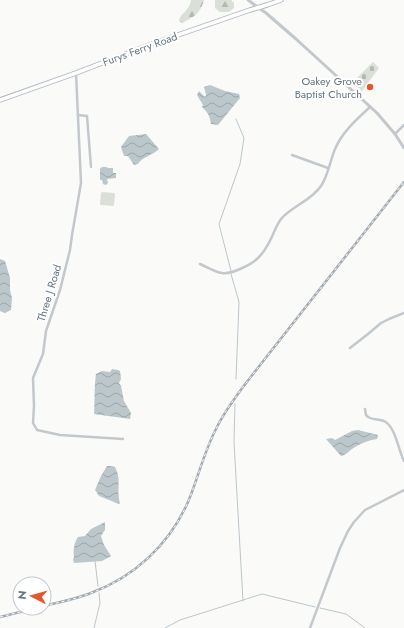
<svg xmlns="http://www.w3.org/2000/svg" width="404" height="628" font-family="Jost,sans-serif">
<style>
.forest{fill:url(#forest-firs)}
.cemetery{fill:url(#cemetery-stones)}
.pitch{fill:#dadfd7}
.water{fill:url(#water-waves)}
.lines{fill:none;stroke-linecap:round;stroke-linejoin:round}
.stream{stroke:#bbc7cb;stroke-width:1}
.secondary-casing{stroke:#b3babf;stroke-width:5.5}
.minor{stroke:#c3c8cc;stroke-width:2.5}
.tertiary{stroke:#c3c8cc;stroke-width:3}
.secondary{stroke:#fff;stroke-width:3.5}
.rail-casing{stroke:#a2aab0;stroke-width:2.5}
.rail{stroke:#fff;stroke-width:1;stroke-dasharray:3;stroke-linecap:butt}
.poi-dot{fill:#e4572e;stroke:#fff;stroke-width:1.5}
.labels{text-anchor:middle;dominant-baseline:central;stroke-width:4;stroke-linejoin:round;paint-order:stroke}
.street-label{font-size:11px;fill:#657683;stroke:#fff}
.poi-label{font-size:11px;fill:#657683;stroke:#fff;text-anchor:end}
</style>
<defs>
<pattern id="forest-firs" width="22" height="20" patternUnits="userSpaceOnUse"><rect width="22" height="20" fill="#dadfd7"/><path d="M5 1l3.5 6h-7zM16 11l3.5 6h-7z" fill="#b4b9b4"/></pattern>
<pattern id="cemetery-stones" width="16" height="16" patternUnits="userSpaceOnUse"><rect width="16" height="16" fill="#dadfd7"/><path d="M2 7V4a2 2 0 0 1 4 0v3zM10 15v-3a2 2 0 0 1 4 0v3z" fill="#b4b9b4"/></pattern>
<pattern id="water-waves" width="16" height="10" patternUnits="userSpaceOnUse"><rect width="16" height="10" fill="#bbc7cb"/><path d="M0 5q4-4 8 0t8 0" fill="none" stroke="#9ca6aa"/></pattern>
</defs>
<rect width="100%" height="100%" fill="#fafaf8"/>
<g class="forest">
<path d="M191,0H204C200,14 194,17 182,23L179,21C181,12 189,12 191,0Z"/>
<polygon points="215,0 231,0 234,3 234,8 229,12 220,12 215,8"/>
</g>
<polygon class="cemetery" points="373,62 379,68 362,91 352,83"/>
<polygon class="pitch" points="102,192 114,193 115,194 114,205 113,206 101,205 100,204 101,193"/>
<g class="water">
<path d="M210,85L225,91L239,94L240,98L218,125L211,124C210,117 208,112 202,107L203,105L197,95L199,91L205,97L206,95L204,87Z"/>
<path d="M146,134L159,149C153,155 142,157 138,164L134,165L128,156H124L121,147L129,136Z"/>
<polygon points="102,167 106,167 108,168 113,168 113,173 116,173 116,178 107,179 108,183 106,185 103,184 102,180 100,180 100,169"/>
<polygon points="0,259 5,261 10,278 10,290 12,298 11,310 5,313 0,311"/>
<path d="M112,369L118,370L120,371L121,379L119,383L121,386L124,401L131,413L130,419L94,414C95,400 94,387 96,374L102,371L110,372Z"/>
<path d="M358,430L378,435L377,439C369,440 359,444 352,449C348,452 346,455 341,456L326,439L332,438L335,440L352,431Z"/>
<path d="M107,466H112L115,467C122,480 116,490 120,503L119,504L99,496L95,490L101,476Z"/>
<path d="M105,522V530L101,536L104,545L111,556L102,561L74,563L73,559L74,557C73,550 74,543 78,537L85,536L91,529Z"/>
</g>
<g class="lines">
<g class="stream">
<polyline points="231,271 219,224 240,164 244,138 236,119"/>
<polyline points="231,274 239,302 236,379"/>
<polyline points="235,404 234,442 243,601"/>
<polyline points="95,561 98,586"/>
<polyline points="320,608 346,614 365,628"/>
<polyline points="94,628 100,603 99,593"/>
<polyline points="165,628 180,620 262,594 315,607"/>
</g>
<g class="secondary-casing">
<polyline id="secondary" points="0,100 76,73 149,45 250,10 267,5 281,0"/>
</g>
<g class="minor">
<polyline points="76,73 81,183 72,235 70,250 60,290 46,331 43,354 33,378 34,406 33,423 37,430 60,435 123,439"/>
<polyline points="78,115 87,116 91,167"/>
<polyline points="395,134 404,125"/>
<polyline points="292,155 328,168"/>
<path d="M200,264C207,267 215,272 222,273C231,275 252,264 258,258C261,255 265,250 267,246C273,237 275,227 281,219C292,206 311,201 321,186C328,176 330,161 335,149C342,132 357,119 370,107"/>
<polyline points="350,348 368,334 381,323 389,319 404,313"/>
<path d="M365,409L366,415L368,417C373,420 379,419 384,421C396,427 398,450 404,461"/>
<polyline points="310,628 340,548 348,531 354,522 365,510 404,490"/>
</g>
<polyline class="tertiary" points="248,0 266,13 296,39 377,113 395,134 404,148"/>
<use href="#secondary" class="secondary"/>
<g class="rail-casing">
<g id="rail">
<path d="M44,606C60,602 76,599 91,593C134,577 169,545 188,502C198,478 204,452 216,429C224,412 235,398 246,383L404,182"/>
<polyline points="0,617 36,608"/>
</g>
</g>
<use href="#rail" class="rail"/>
</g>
<circle class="poi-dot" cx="370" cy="87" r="4"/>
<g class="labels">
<g class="street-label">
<text transform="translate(140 49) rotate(-20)">Furys Ferry Road</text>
<text transform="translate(49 293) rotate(-73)">Three J Road</text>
</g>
<g class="poi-label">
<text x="362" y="81">Oakey Grove<tspan x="362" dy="13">Baptist Church</tspan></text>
</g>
</g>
<g transform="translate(32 596) rotate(276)"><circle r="19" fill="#ffffff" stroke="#c1c8cd"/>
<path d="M0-3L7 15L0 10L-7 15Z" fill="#e4572e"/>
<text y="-6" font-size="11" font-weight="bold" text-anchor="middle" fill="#657683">N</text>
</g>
</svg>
